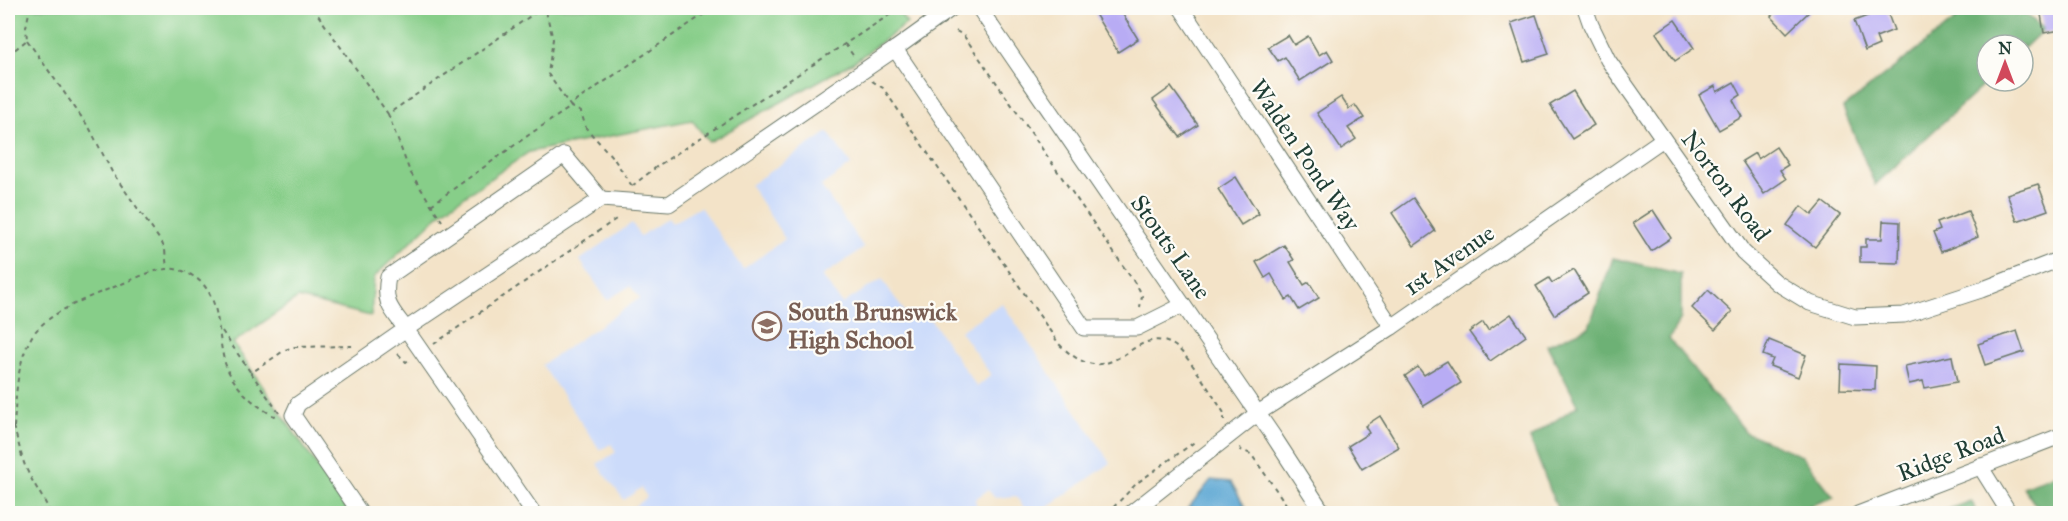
<svg xmlns="http://www.w3.org/2000/svg" width="2068" height="521" font-family="'IM FELL Great Primer',serif">
<style>
.built{fill:#ccdbfa}
.green{fill:#87ce89;stroke:#53865e;stroke-width:1.5}
.forest{fill:#6db175;stroke:#467754;stroke-width:1.5}
.water{fill:#5aa6d3;stroke:#3c7284;stroke-width:1.5}
.building{fill:#b8acf4}
.lines{fill:none;stroke-linecap:round;stroke-linejoin:round}
.minor-casing{stroke:#697768;stroke-width:17}
.path{stroke:#697768;stroke-width:2;stroke-dasharray:4.5 4.5;stroke-linecap:butt}
.minor{stroke:#fff;stroke-width:15}
.labels{text-anchor:middle;dominant-baseline:central;stroke-width:4.5;stroke-linejoin:round;paint-order:stroke}
.street-label{font-size:24px;fill:#1f3d34;stroke:#fdfcf7}
.education-label{font-size:24px;font-weight:bold;fill:#785e54;stroke:#fdfcf7;text-anchor:start}
</style>
<rect width="100%" height="100%" fill="#fdfcf7"/>
<filter id="ink" filterUnits="userSpaceOnUse"><feTurbulence type="fractalNoise" baseFrequency=".0167" numOctaves="2"/><feDisplacementMap in="SourceGraphic" scale="12" xChannelSelector="R" yChannelSelector="G"/><feConvolveMatrix kernelMatrix="1 2 1 2 8 2 1 2 1" color-interpolation-filters="sRGB"/></filter>
<filter id="wash" filterUnits="userSpaceOnUse"><feTurbulence type="fractalNoise" baseFrequency=".008" numOctaves="4" result="noise"/><feDisplacementMap in="SourceGraphic" scale="24" xChannelSelector="R" yChannelSelector="G"/><feGaussianBlur stdDeviation="1.35" result="paint"/><feColorMatrix in="noise" values="0 0 0 0 0 0 0 0 0 0 0 0 0 0 0 0 0 1.4 0 .05"/><feComposite in="paint" operator="in"/></filter>
<g filter="url(#wash)">
<rect width="100%" height="100%" fill="#f3e3c8"/>
<polygon class="built" points="828,132 851,165 821,186 864,248 822,276 842,304 882,279 911,321 926,313 977,387 991,375 960,331 1002,303 1111,463 1039,513 1028,513 1016,496 995,498 988,490 975,499 978,513 625,513 647,497 641,488 624,500 597,464 616,452 611,444 600,450 542,365 640,298 630,286 607,300 580,260 632,223 640,236 668,218 672,223 700,207 743,269 785,239 750,185"/>
<polygon class="green" points="15,8 895,8 907,23 855,61 709,142 692,120 529,152 443,211 374,277 371,316 298,298 233,343 349,513 8,514 8,18"/>
<g class="forest">
<polygon points="1970,8 2018,8 2044,29 2023,49 2023,45 1987,45 1988,81 1875,185 1843,108"/>
<polygon points="1613,258 1681,274 1681,318 1669,339 1745,432 1802,456 1834,497 1790,513 1559,513 1530,438 1578,405 1547,345 1589,327"/>
<polygon points="2060,473 2060,508 2048,513 2041,513 2023,487"/>
<polygon points="1971,501 1978,513 1938,513"/>
</g>
<polygon class="water" points="1211,480 1231,482 1249,513 1184,513"/>
<g id="blocks">
<g class="building">
<polygon points="1105,8 1119,8 1138,39 1118,52 1095,14"/>
<polygon points="1780,8 1813,8 1787,33 1771,16"/>
<polygon points="2040,8 2061,8 2061,30 2044,33"/>
<polygon points="1886,9 1894,30 1876,37 1879,45 1865,51 1854,21"/>
<polygon points="1536,15 1549,54 1524,62 1511,23"/>
<polygon points="1675,20 1694,48 1675,61 1656,33"/>
<polygon points="1288,35 1294,45 1308,36 1319,55 1327,50 1333,60 1300,81 1285,57 1278,61 1268,47"/>
<polygon points="1734,82 1741,95 1733,100 1742,117 1719,130 1699,95 1715,86 1717,92"/>
<polygon points="1171,87 1198,125 1180,137 1153,100"/>
<polygon points="1573,91 1594,125 1572,139 1550,105"/>
<polygon points="1341,97 1349,109 1355,105 1364,118 1348,128 1356,139 1341,149 1317,113"/>
<polygon points="1776,147 1788,165 1780,170 1786,179 1764,194 1742,161 1755,153 1758,159"/>
<polygon points="1236,177 1259,214 1241,225 1218,189"/>
<polygon points="2038,184 2048,210 2017,221 2007,194"/>
<polygon points="1413,198 1435,231 1414,246 1392,213"/>
<polygon points="1823,202 1840,215 1815,247 1787,225 1801,206 1812,215"/>
<polygon points="1653,210 1671,238 1651,251 1633,223"/>
<polygon points="1968,211 1978,237 1941,252 1933,233 1940,230 1937,223"/>
<polygon points="1883,221 1900,222 1899,263 1860,262 1860,247 1866,247 1866,239 1882,239"/>
<polygon points="1284,245 1294,260 1290,262 1304,285 1309,282 1319,298 1299,310 1291,297 1286,300 1271,274 1265,278 1256,262"/>
<polygon points="1574,270 1588,293 1554,315 1536,286 1549,278 1552,283"/>
<polygon points="1708,290 1732,312 1715,330 1692,308"/>
<polygon points="1511,314 1526,336 1490,361 1469,332 1483,322 1488,330"/>
<polygon points="2017,331 2024,352 1985,365 1978,344"/>
<polygon points="1769,340 1806,355 1798,377 1770,366 1773,359 1763,355"/>
<polygon points="1952,356 1957,382 1925,388 1923,381 1909,384 1905,366"/>
<polygon points="1447,361 1461,383 1424,406 1405,376 1418,367 1424,375"/>
<polygon points="1841,364 1876,366 1875,390 1840,389"/>
<polygon points="1380,416 1399,447 1362,469 1348,446 1369,433 1365,426"/>
</g>
</g>
</g>
<g filter="url(#ink)">
<use href="#blocks" fill-opacity="0" stroke="#697768" stroke-width="1.5"/>
<g class="lines">
<g class="minor-casing">
<g id="minor">
<polyline points="979,8 1274,437 1324,514"/>
<polyline points="1181,8 1392,327"/>
<polyline points="1585,8 1591,25 1608,60 1743,252 1777,283 1810,303 1855,317 1904,315 1981,290 2060,259"/>
<polyline points="895,49 1084,328 1137,328 1183,305"/>
<polyline points="1980,466 2010,514"/>
<path d="M361,514L293,415L298,404L406,329C391,309 383,303 388,277L564,155L601,199"/>
<polyline points="534,514 406,329 601,199 669,204 895,49 952,8"/>
<polyline points="1130,514 1258,413 1392,327 1663,139"/>
<polyline points="1858,514 2060,436"/>
</g>
</g>
<g class="path">
<polyline points="313,8 388,114 542,8"/>
<polyline points="956,31 963,35 969,43 1139,289 1142,296 1140,307"/>
<polyline points="27,40 90,129 112,172 162,243 165,250 167,269"/>
<polyline points="845,44 855,58"/>
<polyline points="8,55 27,40 26,27 30,8"/>
<path d="M872,81L883,88L1059,344C1115,400 1132,319 1175,346C1190,357 1213,396 1224,413V420"/>
<polyline points="388,114 410,172 442,221"/>
<polyline points="632,186 614,159 586,128 581,112 571,107 576,101 713,8"/>
<polyline points="632,186 659,165 900,8"/>
<polyline points="431,205 533,132 571,107 548,74 553,39 545,8"/>
<polyline points="222,331 251,373"/>
<polyline points="434,344 619,217"/>
<polyline points="398,354 406,362 409,360"/>
<polyline points="279,413 251,373 285,350 293,347 354,346"/>
<path d="M8,419C18,432 19,452 26,468C33,484 44,498 51,514"/>
<path d="M14,427C16,398 16,365 31,338C45,312 97,294 124,283C137,278 152,270 167,269C176,268 185,271 193,276C223,294 216,335 225,363C232,385 254,405 274,416L277,415"/>
<polyline points="1240,447 1241,450 1251,454 1293,514"/>
<polyline points="1107,514 1137,483 1196,441"/>
</g>
<use href="#minor" class="minor"/>
</g>
</g>
<defs>
<g id="school-ring" transform="scale(1.5)"><circle r="9.5" fill="#fdfcf7" stroke="#8d6e63" stroke-width="1.5"/><path d="M0-5L7-2L0 1L-7-2ZM-4 1L0 2.5L4 1V4Q0 6-4 4Z" fill="#8d6e63"/></g>
</defs>
<g fill-rule="evenodd">
<use href="#school-ring" x="767" y="326"/>
</g>
<g class="labels">
<g class="street-label">
<text transform="translate(1305 155) rotate(56)">Walden Pond Way</text>
<text transform="translate(1726 186) rotate(53)">Norton Road</text>
<text transform="translate(1171 247) rotate(55)">Stouts Lane</text>
<text transform="translate(1449 260) rotate(-35)">1st Avenue</text>
<text transform="translate(1951 454) rotate(-21)">Ridge Road</text>
</g>
<g class="education-label">
<text x="788" y="312">South Brunswick<tspan x="788" dy="28">High School</tspan></text>
</g>
</g>
<rect width="2068" height="521" fill="none" stroke="#fdfcf7" stroke-width="30"/>
<g transform="translate(2005 63)"><circle r="28" fill="#fdfcf7" stroke="#a4b0a9" stroke-width="1.5"/>
<path d="M0-4.5L10 22L0 15L-10 22Z" fill="#d1495b"/>
<text y="-9" font-size="16" font-weight="bold" text-anchor="middle" fill="#1f3d34">N</text>
</g>
</svg>
